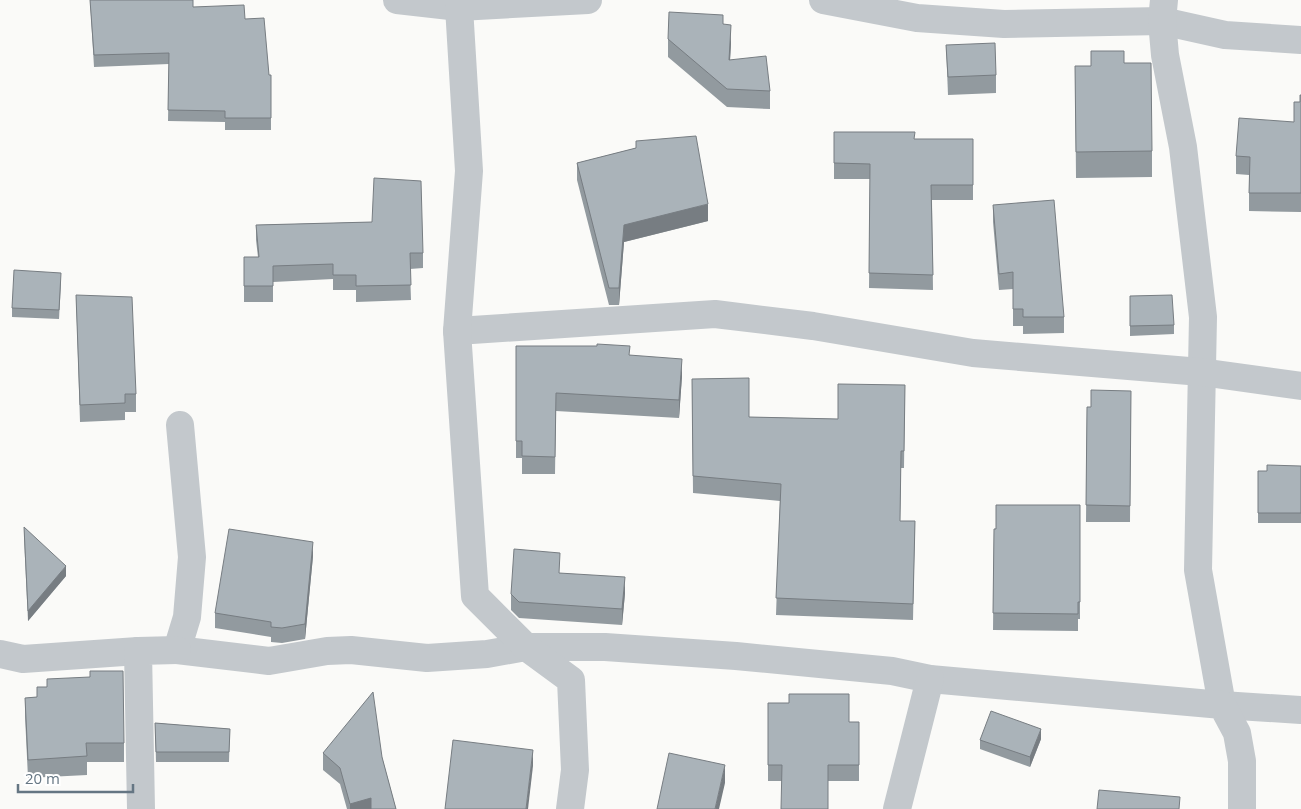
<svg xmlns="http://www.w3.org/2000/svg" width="1301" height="809" font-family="'Open Sans',sans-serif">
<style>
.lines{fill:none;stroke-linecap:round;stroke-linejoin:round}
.minor{stroke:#c3c8cc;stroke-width:28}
.wall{fill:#929a9f}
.shaded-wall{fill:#777d82}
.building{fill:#aab3b9;stroke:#777d82}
</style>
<rect width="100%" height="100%" fill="#fafaf8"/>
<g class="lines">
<g class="minor">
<polyline points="397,0 459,7 459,0"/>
<polyline points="823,0 917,18 1004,24 1162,21 1225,35 1301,40"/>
<polyline points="1164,0 1162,21 1165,55 1183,147 1203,317 1198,570 1222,705 1301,710"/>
<polyline points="457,331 715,314 813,326 973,353 1201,372 1301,386"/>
<polyline points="180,425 192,557 187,617 177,650 269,661 327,651 351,650 427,658 487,654 526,647 605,647 736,656 892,671 930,679 1222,705 1237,733 1242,761 1242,809"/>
<polyline points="0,654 23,659 138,651"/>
<polyline points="141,809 138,651 177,650"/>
<polyline points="570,809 575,770 571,680 526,647 475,596 457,331 469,171 459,7 588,0"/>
<polyline points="897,809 930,679"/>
</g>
</g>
<g class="wall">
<polygon points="90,0 193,7 245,19 269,75 271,75 271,130 225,130 225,122 168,121 169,64 94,67"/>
<polygon points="723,24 731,43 730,60 770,91 770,109 727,107 668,57 668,39"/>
<polygon points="946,45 996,75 996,93 948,95"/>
<polygon points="1124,63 1152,151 1152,177 1076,178 1075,66 1091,66"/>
<polygon points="1301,95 1301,212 1249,211 1249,175 1236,174 1236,156 1294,122 1300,102"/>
<polygon points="834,132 915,139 973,139 973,200 932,200 933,290 869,288 870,179 834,179"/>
<polygon points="636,141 708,221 624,242 619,305 609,305 577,180 577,163 636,148"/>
<polygon points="993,205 1064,317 1064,333 1023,334 1023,326 1013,326 1013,289 999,290 993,222"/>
<polygon points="372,222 423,253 423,268 410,269 411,300 356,302 356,290 333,290 333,279 273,282 273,302 244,302 244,257 258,257 256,240 256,225"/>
<polygon points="61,283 59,319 12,317 12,308"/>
<polygon points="76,295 136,394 136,412 125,412 125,420 80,422"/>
<polygon points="1130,296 1174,325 1174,334 1130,336"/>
<polygon points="516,346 630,355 682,376 679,418 556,411 555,474 522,474 522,458 516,458"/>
<polygon points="692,379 749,417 838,419 905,385 904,468 901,468 900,521 915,521 913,620 776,615 780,501 693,493"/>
<polygon points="1131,391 1130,522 1086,522 1087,407 1091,407"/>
<polygon points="1301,466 1301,523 1258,523 1258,471 1267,471"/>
<polygon points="1080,505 1080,619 1078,619 1078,631 993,630 994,529"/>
<polygon points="24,527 66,576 28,621 24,537"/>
<polygon points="313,556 305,639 282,643 271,642 271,637 215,628 215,613"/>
<polygon points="560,573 625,593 622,625 519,618 511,610 511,594"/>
<polygon points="47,679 124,743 124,762 87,762 87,775 28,778 25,716 25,698 37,697 37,687 47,687"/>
<polygon points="768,703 849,722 859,722 859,781 768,781"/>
<polygon points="155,723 230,729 229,762 156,762"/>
<polygon points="1041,739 1030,767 980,749 980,740"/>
<polygon points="323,753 382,757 396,809 347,809 340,784 323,770"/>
</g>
<g class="shaded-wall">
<polygon points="731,25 731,43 729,77 729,60"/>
<polygon points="708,204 708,221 624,242 619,305 619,288 624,225"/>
<polygon points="682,359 682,376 679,418 679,400"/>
<polygon points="313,542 313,556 305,639 305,624"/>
<polygon points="66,566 66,576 28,621 28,611"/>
<polygon points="625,577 625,593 622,625 622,609"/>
<polygon points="1041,729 1041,739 1030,767 1030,757"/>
<polygon points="533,750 533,766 528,809 526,809"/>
<polygon points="725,765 725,783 719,809 715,809"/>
<polygon points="371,798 371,809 350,809 350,804"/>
</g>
<g class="building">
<polygon points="90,0 193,0 193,7 244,5 245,19 264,18 269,75 271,75 271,118 225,118 225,111 168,110 169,53 94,55"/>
<polygon points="669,12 723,15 723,24 731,25 729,60 766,56 770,91 727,89 668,39"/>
<polygon points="995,43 996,75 948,77 946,45"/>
<polygon points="1091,51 1124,51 1124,63 1151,63 1152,151 1076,152 1075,66 1091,66"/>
<polygon points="1300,95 1301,95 1301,193 1249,193 1250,157 1236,156 1239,118 1294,122 1294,102 1300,102"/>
<polygon points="834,132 915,132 914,139 973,139 973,185 931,185 933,275 869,273 870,164 834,163"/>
<polygon points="696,136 708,204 624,225 619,288 609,288 577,163 636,148 636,141"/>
<polygon points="374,178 421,181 423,253 410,253 411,285 356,286 356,275 333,275 333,264 273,266 273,286 244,286 244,257 259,257 256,225 372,222"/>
<polygon points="1054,200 1064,317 1023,317 1023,309 1013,309 1013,272 999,274 993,205"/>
<polygon points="14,270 61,273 59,310 12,308"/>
<polygon points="76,295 132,297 136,394 125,394 125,403 80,405"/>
<polygon points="1172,295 1174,325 1130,326 1130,296"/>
<polygon points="597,344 630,346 629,355 682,359 679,400 556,393 555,457 522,456 522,441 516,441 516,346 597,346"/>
<polygon points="749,378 749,417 838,419 838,384 905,385 904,451 901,451 900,521 915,521 913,604 776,598 781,484 693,476 692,379"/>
<polygon points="1091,390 1131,391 1130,506 1086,505 1087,407 1091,407"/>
<polygon points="1267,465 1301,466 1301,513 1258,513 1258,471 1267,471"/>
<polygon points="996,505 1080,505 1080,602 1078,602 1078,614 993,613 994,529 996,529"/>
<polygon points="24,527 66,566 28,611"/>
<polygon points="229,529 313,542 305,624 282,628 271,627 271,622 215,613"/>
<polygon points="514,549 560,553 559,573 625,577 622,609 519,602 511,594"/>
<polygon points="90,671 123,671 124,743 86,743 87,756 28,760 25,698 37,697 37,687 47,687 47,679 90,677"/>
<polygon points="373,692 382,757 396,809 371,809 371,798 350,804 340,768 323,753"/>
<polygon points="789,694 849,694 849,722 859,722 859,765 828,765 828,809 781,809 782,765 768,765 768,703 789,703"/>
<polygon points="991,711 1041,729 1030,757 980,740"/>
<polygon points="155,723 230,729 229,752 156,752"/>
<polygon points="453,740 533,750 526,809 445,809"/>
<polygon points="669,753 725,765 715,809 657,809"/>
<polygon points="1099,790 1180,797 1179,809 1097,809"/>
</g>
<path d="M18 784v8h115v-8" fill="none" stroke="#657683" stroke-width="2.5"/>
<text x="25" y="784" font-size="15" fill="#657683" stroke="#ffffff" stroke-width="4" paint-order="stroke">20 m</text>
</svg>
